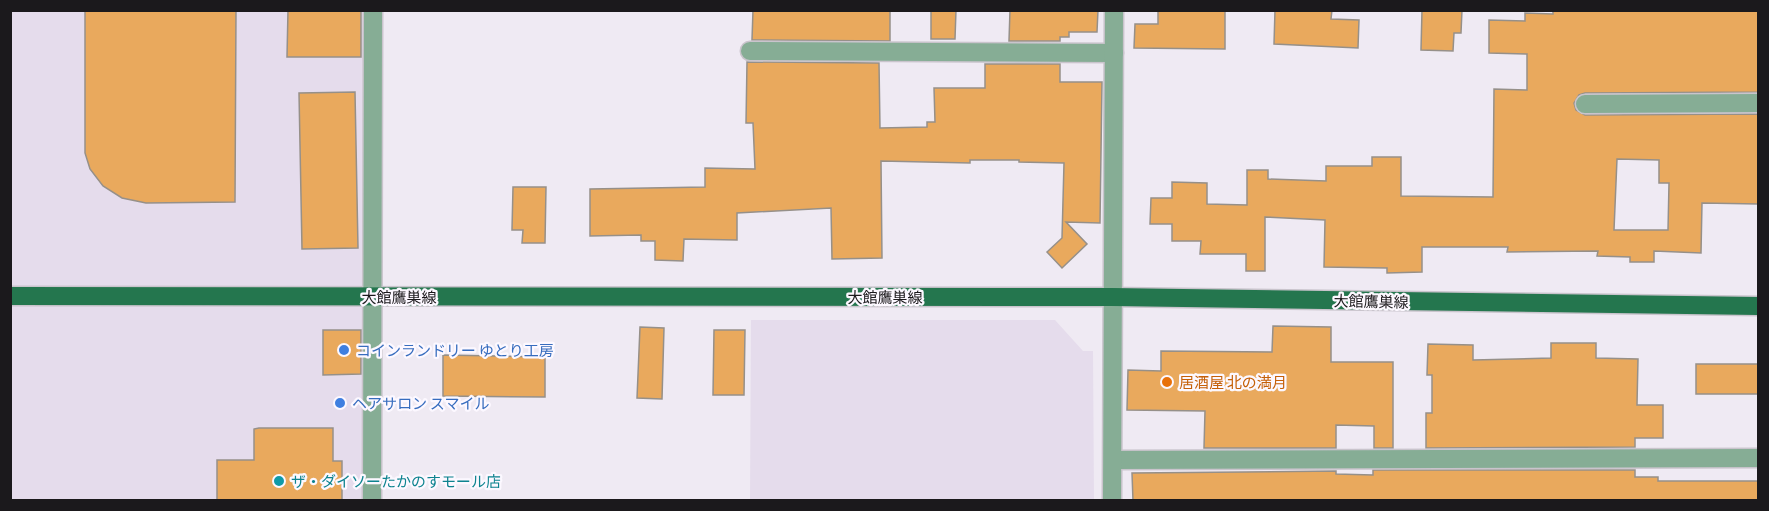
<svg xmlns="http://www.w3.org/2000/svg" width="1769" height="511" font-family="Commissioner,'Noto Sans JP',sans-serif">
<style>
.built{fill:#e5dcec}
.building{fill:#e9a95d;stroke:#969089;stroke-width:1.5;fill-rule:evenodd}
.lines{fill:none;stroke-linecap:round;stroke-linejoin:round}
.minor-casing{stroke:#c9c4cc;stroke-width:21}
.major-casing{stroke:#c9c4cc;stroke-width:21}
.minor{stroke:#86ad95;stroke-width:18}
.major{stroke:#24764e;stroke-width:18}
.shop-dot{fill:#3f7fe0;stroke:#fcf8ff;stroke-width:2}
.food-dot{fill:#e8710a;stroke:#fcf8ff;stroke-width:2}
.culture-dot{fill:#0f9aa8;stroke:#fcf8ff;stroke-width:2}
.labels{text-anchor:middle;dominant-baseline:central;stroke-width:4.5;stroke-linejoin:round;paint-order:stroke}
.street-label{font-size:15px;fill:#1b191c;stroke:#fcf8ff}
.shop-label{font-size:15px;fill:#366cbe;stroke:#fcf8ff;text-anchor:start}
.food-label{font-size:15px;fill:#c56008;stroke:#fcf8ff;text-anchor:start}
.culture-label{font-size:15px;fill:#0d838f;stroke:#fcf8ff;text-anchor:start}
</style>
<rect width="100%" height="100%" fill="#efeaf3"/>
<g class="built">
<polygon points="10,11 373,11 372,500 11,500"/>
<polygon points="751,320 1055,320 1083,351 1093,351 1094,500 750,500"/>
</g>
<g class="building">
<polygon points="85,10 236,10 235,202 146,203 122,198 103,186 90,169 85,153"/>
<polygon points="288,10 361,10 361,57 287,57"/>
<polygon points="753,10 890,10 890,41 752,40"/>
<polygon points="931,10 956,10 955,39 931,39"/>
<polygon points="1010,10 1098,10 1097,32 1069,32 1069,37 1060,37 1060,41 1009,41"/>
<polygon points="1158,10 1225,10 1225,49 1134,48 1135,24 1158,24"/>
<polygon points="1275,10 1332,10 1331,19 1359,20 1358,48 1274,44"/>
<polygon points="1422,10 1462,10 1461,33 1454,33 1453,51 1421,50"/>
<path d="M1553,10H1758V92L1585,93L1579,95L1574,103L1576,110L1585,115L1758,114V204L1702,203L1701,253L1654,251V262H1630V257L1597,256L1598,251L1507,252L1508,247H1422V272L1387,273V268L1324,267L1325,220L1265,217V271H1246V254H1200L1201,241H1172V224H1150L1151,198H1172V182L1207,183V204L1247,205V170H1268V179L1326,181V166H1372V157H1401V196L1493,197L1494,89L1527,90V54L1489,53V20L1525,21V13L1553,14ZM1617,159L1659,160V183H1669L1668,230H1614Z"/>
<polygon points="747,62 879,63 880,128 927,127 927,122 935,122 934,88 985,88 985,64 1060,64 1060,82 1102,82 1100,223 1066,222 1087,244 1062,268 1047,252 1062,238 1064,163 1019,162 1019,160 970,160 970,163 881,161 882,258 832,259 831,208 737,213 737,240 684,239 683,261 655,260 655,241 641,241 641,235 590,236 590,189 705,187 705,168 755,169 753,123 746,123"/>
<polygon points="355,92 358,248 302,249 299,93"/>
<polygon points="513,187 546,187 545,243 522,243 523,230 512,230"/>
<polygon points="1273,326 1331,327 1331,362 1393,362 1393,448 1374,448 1374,426 1336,425 1336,448 1204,448 1205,411 1127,410 1128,370 1161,371 1161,351 1272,352"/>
<polygon points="640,327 664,328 662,399 637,398"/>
<polygon points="323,330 361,330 361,374 323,375"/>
<polygon points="714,330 745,330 744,395 713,395"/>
<polygon points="1551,343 1596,343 1596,358 1638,359 1637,405 1663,405 1663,438 1635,438 1635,447 1426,448 1426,413 1432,413 1432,375 1427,375 1428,344 1473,345 1473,360 1551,358"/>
<polygon points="443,355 545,357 545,397 443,396"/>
<rect x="1696" y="364" width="62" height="30"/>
<polygon points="259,428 333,428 333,461 342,461 342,501 217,501 217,460 254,460 254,429"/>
<polygon points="1373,470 1635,470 1635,477 1658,477 1658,481 1758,481 1758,501 1133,501 1132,473 1336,471 1336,474 1373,475"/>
</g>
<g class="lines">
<g class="minor-casing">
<g id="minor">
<polyline points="750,51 1114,53"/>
<polyline points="1585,104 1758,103"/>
<polyline points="1113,460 1758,458"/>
<polyline points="372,500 373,10"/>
<polyline points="1112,500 1114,10"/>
</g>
</g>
<g class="major-casing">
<polyline id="major" points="10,296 1112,297 1758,306"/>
</g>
<use href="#minor" class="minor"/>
<use href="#major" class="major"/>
</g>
<g class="shop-dot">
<circle cx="344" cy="350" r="6"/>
<circle cx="340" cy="403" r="6"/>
</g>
<circle class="food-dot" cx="1167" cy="382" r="6"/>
<circle class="culture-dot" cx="279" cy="481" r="6"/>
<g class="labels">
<g class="street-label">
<text x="399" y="297">大館鷹巣線</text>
<text x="885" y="297">大館鷹巣線</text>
<text transform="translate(1371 301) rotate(1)">大館鷹巣線</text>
</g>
<g class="shop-label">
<text x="356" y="350">コインランドリー ゆとり工房</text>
<text x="352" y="403">ヘアサロン スマイル</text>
</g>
<g class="food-label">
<text x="1179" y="382">居酒屋 北の満月</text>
</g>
<g class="culture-label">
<text x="291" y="481">ザ・ダイソーたかのすモール店</text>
</g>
</g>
<rect width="1769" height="511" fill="none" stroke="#1b191c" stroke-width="24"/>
</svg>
